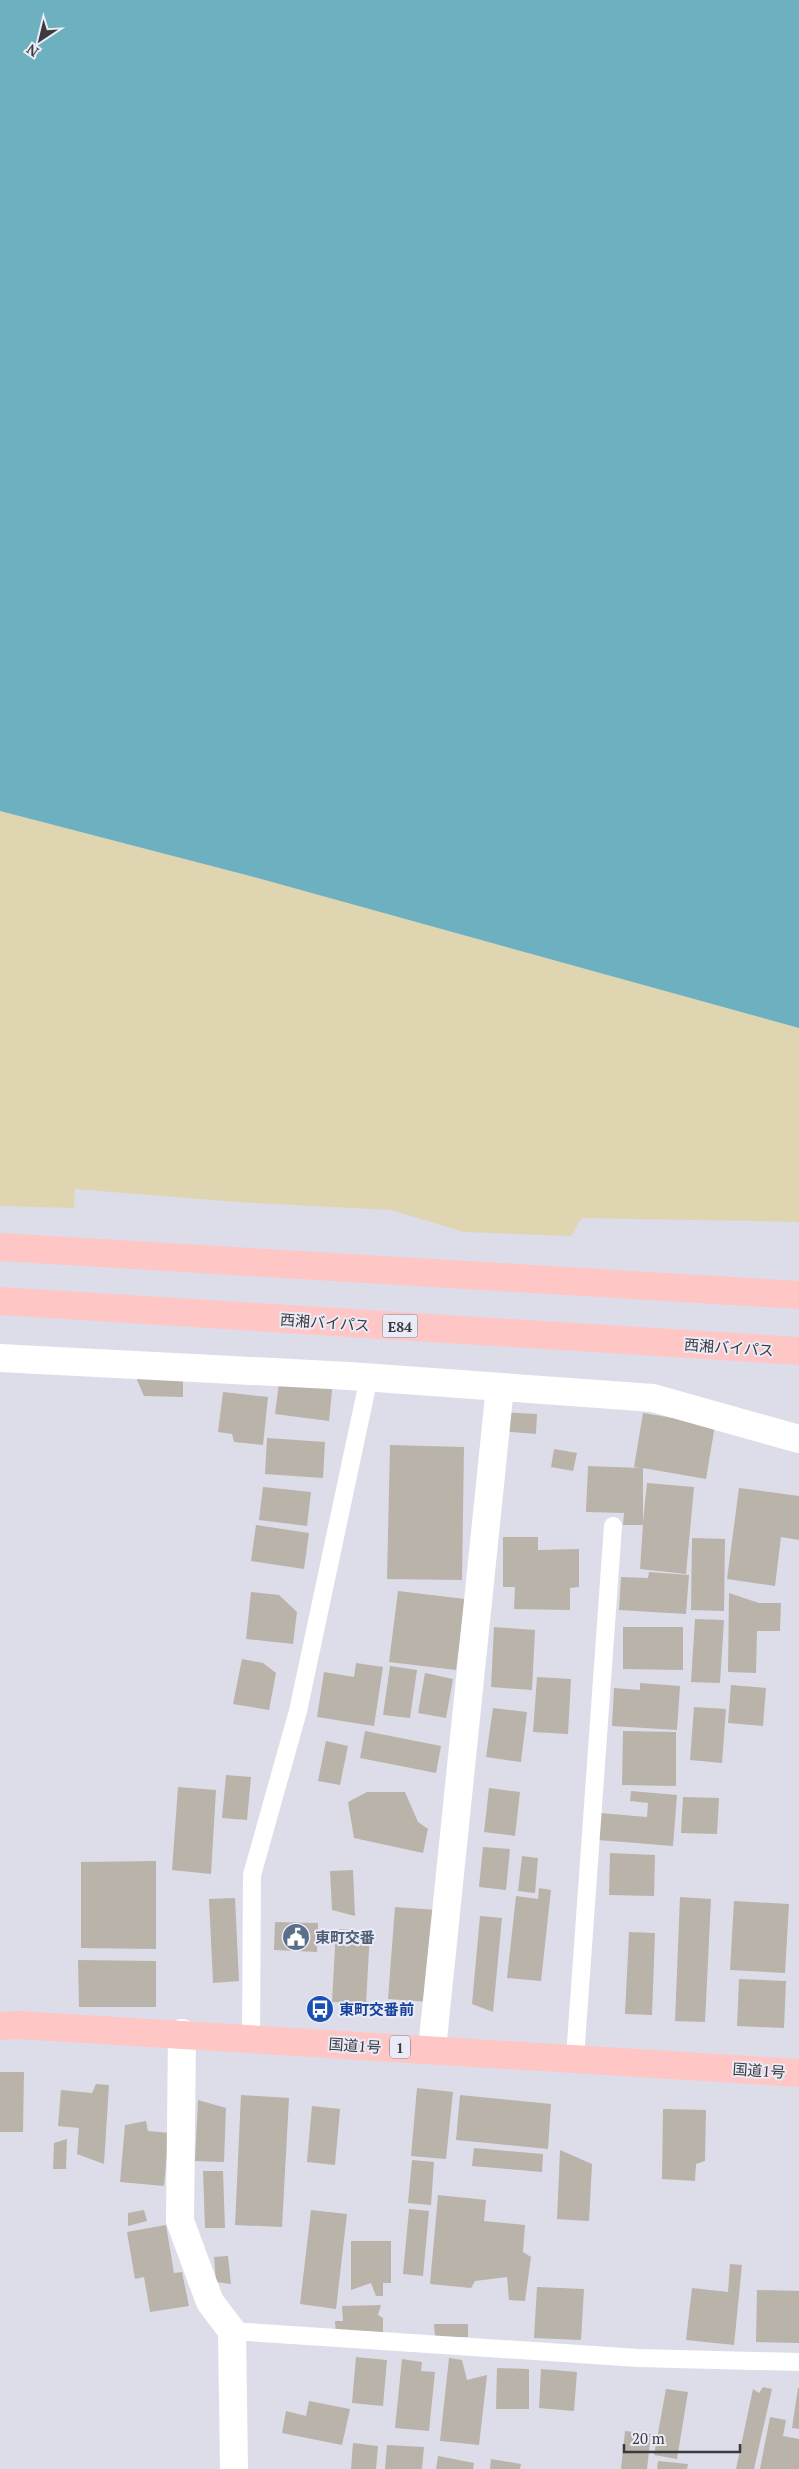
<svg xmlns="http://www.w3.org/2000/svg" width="799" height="2469" font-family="'PT Serif','Noto Sans JP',serif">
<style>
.sand{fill:#dfd5b0}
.water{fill:#6db0bf}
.building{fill:#bab3a9}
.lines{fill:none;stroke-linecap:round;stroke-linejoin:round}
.lane{stroke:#fff;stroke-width:18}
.street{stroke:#fff;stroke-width:28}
.highway{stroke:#ffc6c6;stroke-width:28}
.labels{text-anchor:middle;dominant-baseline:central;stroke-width:4;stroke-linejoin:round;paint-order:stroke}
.shield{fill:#ebebf7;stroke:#6f6f76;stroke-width:1}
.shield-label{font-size:14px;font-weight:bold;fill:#3a3a3f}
.street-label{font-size:15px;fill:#3a3a3f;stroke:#ebebf7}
.service-label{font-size:15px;font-weight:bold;fill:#4e5e75;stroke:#ebebf7;text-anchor:start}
.transit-label{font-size:15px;font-weight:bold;fill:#164399;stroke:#ebebf7;text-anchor:start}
</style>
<rect width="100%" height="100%" fill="#dddde9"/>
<polygon class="sand" points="0,811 250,876 799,1028 799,1222 582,1218 571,1236 464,1232 391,1210 237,1202 75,1189 74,1208 0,1206"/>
<polygon class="water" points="0,0 799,0 799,1028 250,876 0,811"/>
<g class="building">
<polygon points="134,1373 183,1373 183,1397 144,1396"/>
<polygon points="280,1375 333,1381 329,1421 275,1414"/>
<polygon points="223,1392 268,1397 263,1445 234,1442 232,1434 218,1432"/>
<polygon points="501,1412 537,1414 536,1434 500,1431"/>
<polygon points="643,1413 715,1425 706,1479 643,1468 643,1522 647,1483 694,1487 686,1574 640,1569 643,1525 623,1525 624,1513 586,1512 588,1466 639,1468 634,1467"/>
<polygon points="267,1438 325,1442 323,1478 265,1474"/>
<polygon points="390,1445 464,1447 462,1580 387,1579"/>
<polygon points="554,1449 577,1453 573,1471 551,1467"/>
<polygon points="263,1487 311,1492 307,1526 259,1520"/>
<polygon points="739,1488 799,1496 799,1540 781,1537 775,1586 727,1579"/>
<polygon points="256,1525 309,1533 304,1569 251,1561"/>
<polygon points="503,1537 538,1537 538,1550 579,1549 579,1587 570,1588 570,1610 514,1609 515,1587 503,1587"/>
<polygon points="692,1538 725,1539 724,1611 691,1610"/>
<polygon points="649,1572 689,1575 686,1614 619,1610 621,1577 648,1578"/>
<polygon points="398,1591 465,1599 456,1670 389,1662"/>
<polygon points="251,1592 279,1595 297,1612 293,1644 246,1639"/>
<polygon points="729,1593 759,1603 781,1603 780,1631 757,1631 756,1673 728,1672"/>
<polygon points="695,1619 724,1620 720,1683 691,1682"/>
<polygon points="494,1627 535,1630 532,1690 491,1687"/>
<polygon points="623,1627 683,1627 683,1670 623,1669"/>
<polygon points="242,1659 263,1663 276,1673 269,1710 233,1704"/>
<polygon points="356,1663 383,1667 374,1726 317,1717 324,1672 354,1677"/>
<polygon points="390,1666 417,1670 410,1718 383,1715"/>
<polygon points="425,1673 453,1679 446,1718 418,1713"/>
<polygon points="537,1677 571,1679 568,1734 533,1732"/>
<polygon points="640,1683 680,1686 677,1730 612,1726 614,1688 640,1690"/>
<polygon points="731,1685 766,1688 763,1726 728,1723"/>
<polygon points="694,1707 726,1709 722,1763 690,1760"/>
<polygon points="493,1708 527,1712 521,1762 486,1757"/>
<polygon points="365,1731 441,1746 436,1773 360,1758"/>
<polygon points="623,1731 676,1732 676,1786 622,1785"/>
<polygon points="326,1741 348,1746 340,1785 318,1781"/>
<polygon points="226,1775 251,1777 247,1820 222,1818"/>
<polygon points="178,1787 216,1790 211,1874 172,1870"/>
<polygon points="489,1788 520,1792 515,1836 484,1832"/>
<polygon points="631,1791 677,1795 673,1846 598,1840 600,1813 647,1817 648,1803 630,1801"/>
<polygon points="367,1792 405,1792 418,1822 428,1829 423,1853 354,1838 348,1802"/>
<polygon points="683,1797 719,1798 717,1834 681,1833"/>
<polygon points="483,1847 510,1849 506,1890 479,1887"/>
<polygon points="610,1853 655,1855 654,1896 609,1895"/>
<polygon points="522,1856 538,1858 535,1893 518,1891"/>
<polygon points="156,1861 156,1949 81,1948 81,1862"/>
<polygon points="353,1870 355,1916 332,1910 330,1871"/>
<polygon points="539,1888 551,1890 541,1981 507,1978 516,1896 538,1899"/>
<polygon points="680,1897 711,1899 705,2022 675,2021"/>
<polygon points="235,1898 239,1981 213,1983 209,1899"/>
<polygon points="734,1901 789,1904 785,1973 730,1970"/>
<polygon points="395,1907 437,1910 430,2002 388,1999"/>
<polygon points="480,1916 502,1918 493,2012 472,2004"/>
<polygon points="275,1922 318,1923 317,1952 274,1950"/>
<polygon points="336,1929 370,1931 366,2004 332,2002"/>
<polygon points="629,1932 655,1933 652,2015 625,2014"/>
<polygon points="78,1960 156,1961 156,2007 79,2007"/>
<polygon points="739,1979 786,1981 784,2028 737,2026"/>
<polygon points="0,2072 24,2072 23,2132 0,2132"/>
<polygon points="96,2084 109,2085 104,2164 77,2154 79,2128 58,2126 61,2090 92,2093"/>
<polygon points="417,2088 453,2092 446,2159 411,2156"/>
<polygon points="241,2095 289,2098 282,2227 235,2225"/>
<polygon points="460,2095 551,2104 548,2149 456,2140"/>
<polygon points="198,2100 226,2108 224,2162 195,2161"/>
<polygon points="312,2106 340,2109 335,2165 307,2162"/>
<polygon points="663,2109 706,2110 705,2161 696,2164 695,2181 662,2179"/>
<polygon points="146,2121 148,2131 169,2133 164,2186 120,2182 125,2125"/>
<polygon points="67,2139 66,2169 53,2169 54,2143"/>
<polygon points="474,2148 543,2154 542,2172 472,2166"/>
<polygon points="560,2150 592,2164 589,2221 557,2219"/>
<polygon points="412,2160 434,2162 431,2205 408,2203"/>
<polygon points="203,2171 223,2171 225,2228 205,2228"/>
<polygon points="438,2195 486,2200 484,2221 525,2225 523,2252 531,2257 525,2301 509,2300 507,2277 475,2281 471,2288 430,2284"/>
<polygon points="409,2209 429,2211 423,2276 403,2274"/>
<polygon points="144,2210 147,2221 128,2226 128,2213"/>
<polygon points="311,2210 347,2214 336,2309 300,2304"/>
<polygon points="166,2225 174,2273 182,2272 189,2306 150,2312 144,2277 135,2279 127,2232"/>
<polygon points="351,2241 391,2241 391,2283 383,2283 383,2296 376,2296 371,2283 351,2290"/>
<polygon points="228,2256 231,2284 216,2282 214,2257"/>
<polygon points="730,2264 742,2265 734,2345 686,2340 692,2288 728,2292"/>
<polygon points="537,2287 584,2289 581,2340 534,2338"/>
<polygon points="757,2290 799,2291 799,2343 756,2342"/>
<polygon points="381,2305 378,2315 383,2318 383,2335 336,2337 335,2321 343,2321 342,2306"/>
<polygon points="434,2324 468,2324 468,2337 435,2337"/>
<polygon points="356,2357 387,2360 383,2406 352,2403"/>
<polygon points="449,2358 462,2360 467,2380 487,2375 479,2445 440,2441"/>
<polygon points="402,2359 422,2362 421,2371 435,2372 429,2431 395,2428"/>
<polygon points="497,2368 529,2369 529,2409 496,2409"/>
<polygon points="541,2369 577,2372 574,2411 539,2408"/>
<polygon points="763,2387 772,2389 754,2469 736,2469 753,2389 759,2393"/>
<polygon points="798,2388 799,2388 799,2429 792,2428"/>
<polygon points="666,2389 688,2392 677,2459 654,2455"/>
<polygon points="309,2401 350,2409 342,2445 282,2433 286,2411 306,2416"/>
<polygon points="770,2417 786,2420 783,2436 799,2439 799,2469 760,2469"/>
<polygon points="625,2431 651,2434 647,2469 621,2469"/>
<polygon points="353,2443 378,2446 376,2469 351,2469"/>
<polygon points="387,2445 424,2447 422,2469 385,2469"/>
<polygon points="438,2456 474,2463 473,2469 436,2469"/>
<polygon points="491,2459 521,2464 520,2469 490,2469"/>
<polygon points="658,2461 688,2464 687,2469 657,2469"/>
</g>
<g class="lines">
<g class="lane">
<polyline points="251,2038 252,1875 298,1711 369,1377"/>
<polyline points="575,2058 613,1526"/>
<polyline points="232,2331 638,2358 799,2362"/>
</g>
<g class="street">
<polyline points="0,1358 349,1376 653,1398 799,1439"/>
<polyline points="182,2033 180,2221 210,2302 232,2331 234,2469"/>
<polyline points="432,2049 500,1387"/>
</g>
<g class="highway">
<polyline points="0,1247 799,1295"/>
<polyline points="0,1301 799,1351"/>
<polyline points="0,2026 19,2025 799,2073"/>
</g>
</g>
<defs>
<g id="civic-disc" transform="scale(1.4375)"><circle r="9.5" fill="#5c6f8a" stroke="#ebebf7"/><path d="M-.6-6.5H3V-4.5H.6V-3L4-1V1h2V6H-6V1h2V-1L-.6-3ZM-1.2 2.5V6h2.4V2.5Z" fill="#fff"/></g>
<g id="bus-disc" transform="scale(1.4375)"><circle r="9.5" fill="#1a4fb4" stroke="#ebebf7"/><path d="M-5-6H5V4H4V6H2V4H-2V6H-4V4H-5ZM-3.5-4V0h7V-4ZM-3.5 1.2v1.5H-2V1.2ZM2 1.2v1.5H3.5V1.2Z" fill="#fff"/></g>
</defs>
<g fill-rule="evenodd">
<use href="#civic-disc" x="296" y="1937"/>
<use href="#bus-disc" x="320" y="2009"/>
</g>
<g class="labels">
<g class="shield">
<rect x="382.5" y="1314.5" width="35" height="23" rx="4"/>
<rect x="390" y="2035.5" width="20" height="23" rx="4"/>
</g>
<g class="shield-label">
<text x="400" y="1326">E84</text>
<text x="400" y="2047">1</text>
</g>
<g class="street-label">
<text transform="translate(325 1322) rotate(4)">西湘バイパス</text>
<text transform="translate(729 1347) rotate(4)">西湘バイパス</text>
<text transform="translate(355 2045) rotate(4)">国道1号</text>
<text transform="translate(759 2070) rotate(4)">国道1号</text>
</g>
<g class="service-label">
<text x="315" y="1937">東町交番</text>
</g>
<g class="transit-label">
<text x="339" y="2009">東町交番前</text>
</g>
</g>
<g transform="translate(40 40) rotate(215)" stroke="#ebebf7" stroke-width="4" paint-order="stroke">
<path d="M0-4L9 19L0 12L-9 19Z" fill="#3a3a3f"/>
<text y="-8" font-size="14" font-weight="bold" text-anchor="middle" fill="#3a3a3f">N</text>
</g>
<path d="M624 2444v8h116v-8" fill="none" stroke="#3a3a3f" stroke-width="2.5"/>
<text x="632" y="2444" font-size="15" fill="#3a3a3f" stroke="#ebebf7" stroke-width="4" paint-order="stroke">20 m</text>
</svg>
